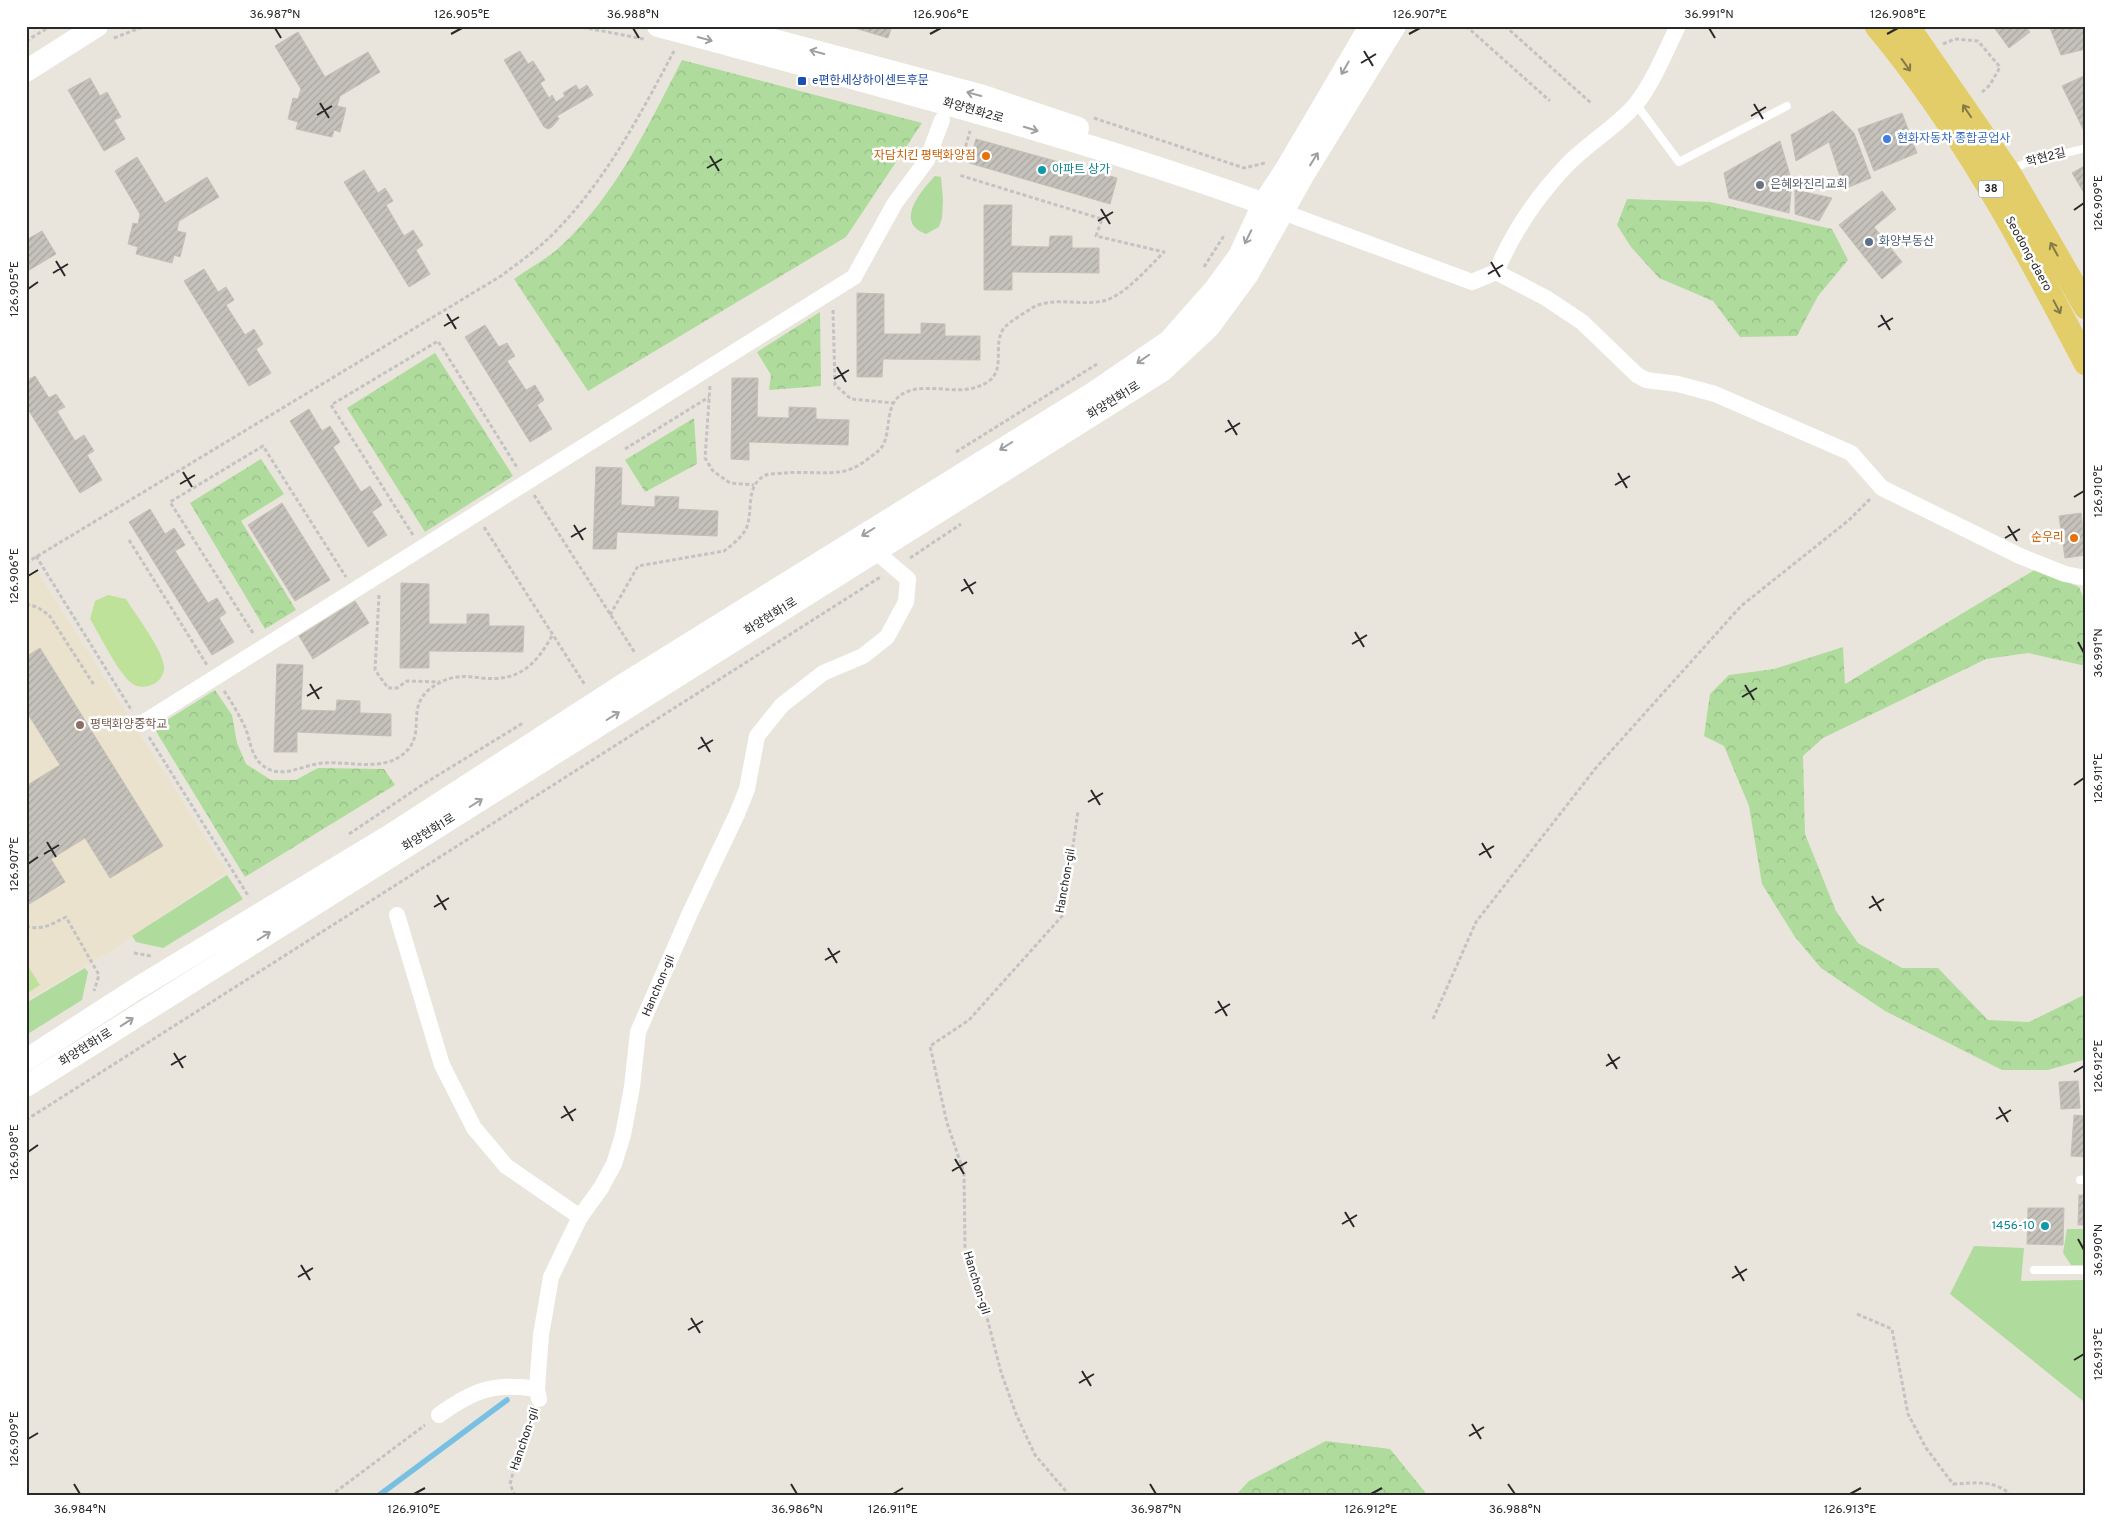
<svg xmlns="http://www.w3.org/2000/svg" width="2112" height="1522" font-family="Overpass,'Noto Sans KR',sans-serif">
<style>
.education{fill:#eae2cd}
.grass{fill:#afdb9d}
.forest{fill:url(#forest-crowns)}
.pitch{fill:#bfe29a}
.lines{fill:none;stroke-linecap:round;stroke-linejoin:round}
.stream{stroke:#78c0e2;stroke-width:5.5}
.building{fill:url(#building-hatch);stroke:#c5c0b6}
.path{stroke:#c3c3c3;stroke-width:3;stroke-dasharray:4 2.5;stroke-linecap:butt}
.lane{stroke:#fff;stroke-width:8}
.street{stroke:#fff;stroke-width:16}
.secondary{stroke:#fff;stroke-width:22}
.primary{stroke:#e3cd68;stroke-width:25}
.oneway{stroke:#9f9f9f}
.oneway2{stroke:#867b48}
.ticks{fill:none;stroke:#292929;stroke-width:2}
.transit-dot{fill:#1a4fb4;stroke:#fff;stroke-width:2}
.shop-dot{fill:#3f7fe0;stroke:#fff;stroke-width:2}
.food-dot{fill:#e8710a;stroke:#fff;stroke-width:2}
.culture-dot{fill:#0f9aa8;stroke:#fff;stroke-width:2}
.worship-dot{fill:#6b7280;stroke:#fff;stroke-width:2}
.service-dot{fill:#5c6f8a;stroke:#fff;stroke-width:2}
.education-dot{fill:#8d6e63;stroke:#fff;stroke-width:2}
.labels{text-anchor:middle;dominant-baseline:central;stroke-width:5;stroke-linejoin:round;paint-order:stroke}
.shield{fill:#fff;stroke:#696969;stroke-width:1}
.shield-label{font-size:11px;font-weight:bold;fill:#292929}
.transit-label{font-size:12px;fill:#164399;stroke:#fff;text-anchor:start}
.street-label{font-size:12px;fill:#292929;stroke:#fff}
.shop-label{font-size:12px;fill:#366cbe;stroke:#fff;text-anchor:start}
.food-label{font-size:12px;fill:#c56008;stroke:#fff;text-anchor:end}
.culture-label{font-size:12px;fill:#0d838f;stroke:#fff;text-anchor:start}
.worship-label{font-size:12px;fill:#5b616d;stroke:#fff;text-anchor:start}
.service-label{font-size:12px;fill:#4e5e75;stroke:#fff;text-anchor:start}
.education-label{font-size:12px;fill:#785e54;stroke:#fff;text-anchor:start}
.neatline{fill:none;stroke:#292929;stroke-width:2}
.ticks-label{font-size:12px;text-anchor:middle;fill:#292929}
</style>
<defs>
<pattern id="forest-crowns" width="20" height="18" patternUnits="userSpaceOnUse" patternTransform="scale(1.25)"><rect width="20" height="18" fill="#afdb9d"/><path d="M2 6a3 3 0 1 1 6 0M12 15a3 3 0 1 1 6 0" fill="none" stroke="#97bc87"/></pattern>
<pattern id="building-hatch" width="6" height="6" patternUnits="userSpaceOnUse" patternTransform="scale(1.25)"><rect width="6" height="6" fill="#c5c1bb"/><path d="M-1 1l2-2M0 6l6-6M5 7l2-2" fill="none" stroke="#a9a6a1"/></pattern>
</defs>
<rect width="100%" height="100%" fill="#eae5dc"/>
<polygon class="education" points="37,571 227,872 112,950 26,1001 26,578"/>
<g class="grass">
<path d="M935,176L941,177L943,200L942,218L939,227L926,234C893,222 922,190 935,176Z"/>
<polygon points="227,875 243,899 163,948 136,942 132,936"/>
<polygon points="85,968 88,972 82,1000 26,1035 26,1003"/>
<polygon points="2067,1229 2086,1229 2086,1265 2071,1265 2063,1253"/>
<polygon points="1974,1246 2024,1248 2021,1281 2086,1280 2086,1400 2083,1401 1950,1294"/>
</g>
<g class="forest">
<path d="M682,60L922,123L846,237L588,391L514,279C529,268 547,259 561,246C616,195 648,126 682,60Z"/>
<polygon points="1627,199 1710,202 1832,229 1848,260 1818,296 1797,336 1740,337 1713,301 1659,278 1631,247 1617,225"/>
<polygon points="820,312 821,386 769,390 771,375 757,352"/>
<polygon points="435,353 513,476 425,532 347,408"/>
<polygon points="694,418 697,464 645,492 625,460"/>
<polygon points="261,459 284,494 241,521 296,610 265,629 190,503"/>
<polygon points="2036,569 2079,587 2086,604 2086,666 2028,653 1986,659 1823,738 1803,756 1805,834 1836,911 1858,943 1902,968 1938,968 1988,1020 2029,1022 2086,994 2086,1059 2048,1070 2002,1070 1885,1011 1821,968 1795,937 1762,884 1749,806 1724,746 1704,736 1710,694 1729,675 1774,669 1843,647 1845,684"/>
<polygon points="215,690 232,715 237,743 246,764 271,780 296,780 318,768 384,769 395,785 245,877 154,728"/>
<polygon points="1326,1441 1390,1449 1425,1492 1425,1496 1235,1496 1249,1481"/>
</g>
<g class="pitch">
<path d="M108,595L126,599C135,614 166,654 164,669C163,685 140,693 129,681C115,667 101,637 90,619L95,601Z"/>
<polygon points="26,963 40,985 26,994"/>
</g>
<g class="lines">
<polyline class="stream" points="378,1496 507,1400"/>
</g>
<g class="building">
<polygon points="848,26 892,26 888,38"/>
<polygon points="1993,26 2025,26 2030,32 2009,48"/>
<polygon points="2056,26 2086,26 2086,49 2061,55 2050,28"/>
<polygon points="298,32 325,77 368,52 380,72 340,96 337,106 346,108 340,132 334,130 332,137 296,129 298,122 288,119 293,98 298,99 301,89 275,46"/>
<polygon points="520,51 528,64 533,61 545,80 540,83 549,98 552,95 556,102 565,96 563,93 576,85 579,90 587,85 593,95 557,116 559,119 552,127 548,129 544,127 504,60"/>
<polygon points="2086,75 2086,130 2084,131 2062,86"/>
<polygon points="90,78 100,96 107,92 121,117 114,120 125,139 104,151 68,90"/>
<polygon points="1833,111 1854,133 1871,178 1844,189 1829,142 1796,161 1791,135"/>
<polygon points="1902,113 1917,153 1874,171 1858,129"/>
<polygon points="976,139 1117,178 1110,204 969,163"/>
<polygon points="1780,141 1792,182 1789,213 1729,198 1724,173"/>
<polygon points="137,157 165,203 207,177 219,197 179,221 177,231 186,233 180,257 174,255 172,263 136,254 138,247 128,244 133,223 138,224 140,214 115,171"/>
<polygon points="2086,165 2086,196 2072,173"/>
<polygon points="364,170 378,193 385,188 393,201 386,205 404,236 413,230 423,245 416,250 430,274 409,287 344,182"/>
<polygon points="1795,190 1832,198 1819,221 1795,214"/>
<polygon points="1882,191 1896,209 1874,227 1902,262 1882,279 1839,225"/>
<polygon points="984,205 1012,205 1011,246 1049,247 1050,236 1072,236 1072,248 1099,248 1099,273 1012,272 1012,290 984,290"/>
<polygon points="42,231 56,254 26,272 26,240"/>
<polygon points="204,269 218,292 226,287 234,300 226,305 245,335 254,329 263,344 256,349 271,373 249,386 184,281"/>
<polygon points="857,293 884,294 884,334 921,334 921,323 945,324 945,336 980,336 980,360 883,359 882,377 857,377"/>
<polygon points="485,325 499,347 507,343 515,356 507,361 526,390 535,385 544,400 537,405 552,429 530,442 465,337"/>
<polygon points="35,376 49,398 56,394 65,407 57,411 75,441 84,435 94,451 87,455 102,480 80,493 26,406 26,381"/>
<polygon points="732,378 758,378 757,417 789,418 789,407 816,408 816,419 849,420 848,445 749,442 749,460 731,459"/>
<polygon points="309,409 322,431 330,426 340,442 333,447 361,492 370,486 382,505 372,512 387,535 368,547 290,421"/>
<polygon points="596,467 622,468 621,505 655,507 655,496 679,497 678,509 718,511 717,536 617,532 616,549 593,549"/>
<polygon points="282,503 330,580 295,601 248,525"/>
<polygon points="150,509 165,534 174,528 185,545 175,551 208,603 217,598 226,613 219,618 234,642 212,655 129,522"/>
<polygon points="2081,513 2086,555 2065,558 2059,516"/>
<polygon points="401,583 429,584 429,624 467,624 467,614 489,614 489,626 524,626 523,652 429,651 429,668 400,668"/>
<polygon points="355,601 369,623 313,659 299,636"/>
<polygon points="40,648 163,846 110,878 85,838 51,859 65,882 26,906 26,786 60,765 26,711 26,657"/>
<polygon points="277,664 303,665 301,710 336,711 337,700 360,701 360,713 391,714 391,736 297,732 297,752 274,752"/>
<polygon points="2078,1081 2080,1108 2061,1109 2059,1082"/>
<polygon points="2074,1115 2086,1116 2086,1157 2071,1156"/>
<polygon points="2079,1195 2086,1195 2086,1225 2078,1225"/>
<polygon points="2028,1208 2064,1208 2063,1245 2027,1244"/>
</g>
<g class="lines">
<g class="path">
<polyline points="576,26 644,39"/>
<polyline points="1466,26 1550,101"/>
<polyline points="1505,26 1591,103"/>
<polyline points="114,38 145,26"/>
<polyline points="26,41 51,26"/>
<polyline points="1943,44 1955,39 1978,41 2000,67 1990,85 1980,94"/>
<polyline points="1094,118 1244,168 1265,163"/>
<polyline points="962,159 970,131"/>
<polyline points="1204,267 1225,234"/>
<polyline points="833,310 835,385 851,399 894,403"/>
<polyline points="710,386 705,458 713,471 730,483 754,485"/>
<polyline points="625,449 709,397"/>
<polyline points="956,452 1097,364"/>
<polyline points="534,495 635,653"/>
<polyline points="484,527 585,685"/>
<polyline points="413,535 331,405 438,341 518,469"/>
<polyline points="129,540 207,665"/>
<polyline points="36,556 132,711"/>
<polyline points="910,558 961,524"/>
<path d="M26,563L501,276C518,263 537,250 552,235C605,182 639,117 674,51"/>
<polyline points="379,595 375,670 388,688 397,688 407,681 440,682"/>
<polyline points="26,604 37,607 49,615 94,685"/>
<path d="M610,615L638,566L724,551C732,545 741,538 746,529C754,512 744,485 766,475C771,473 779,474 784,473C804,471 826,475 845,471C857,468 868,459 877,452C897,437 877,399 912,390C938,384 965,398 989,381C1006,368 992,344 1004,328C1010,321 1023,314 1032,308C1052,296 1081,306 1103,301C1123,297 1149,267 1164,252L1096,236L1102,219L959,175"/>
<polyline points="253,633 170,502 263,446 346,577"/>
<path d="M224,691C232,702 239,715 245,727C250,739 251,756 262,765C281,781 303,764 324,763C352,761 390,774 410,747C425,725 403,701 441,682C454,675 467,676 482,678C519,682 536,665 553,634"/>
<polyline points="149,737 249,897"/>
<polyline points="26,755 29,760"/>
<polyline points="349,834 422,785 523,723"/>
<path d="M26,926C41,931 52,924 66,917L99,975L94,991"/>
<polyline points="134,953 151,956"/>
<polyline points="1433,1019 1476,922 1595,769 1741,606 1849,520 1870,499"/>
<polyline points="26,1120 882,576"/>
<path d="M1857,1314L1892,1329L1908,1414L1926,1448L1953,1484C1976,1483 1994,1479 2012,1496"/>
<polyline points="330,1496 425,1425"/>
<polyline points="515,1496 510,1484 516,1462 534,1414"/>
<polyline points="1070,1496 1035,1455 1016,1414 1001,1372 982,1298 965,1247 964,1173 947,1123 930,1046 969,1020 1063,915 1078,811"/>
</g>
<g class="lane">
<polyline points="1636,104 1679,162 1787,106"/>
<polyline points="2011,170 2024,164 2086,148"/>
<polyline points="2080,1180 2086,1179"/>
<polyline points="2034,1270 2086,1270"/>
</g>
<g class="street">
<path d="M1283,212L1472,282L1496,272C1513,232 1537,196 1567,165C1587,144 1619,125 1636,104C1654,81 1665,52 1678,26"/>
<polyline points="1496,272 1546,298 1582,322 1637,375 1646,380 1678,384 1715,394 1851,453 1882,488 2020,556 2065,574 2086,578"/>
<polyline points="141,724 854,277 895,203 927,160 942,120"/>
<polyline points="397,915 442,1065 474,1128 506,1166 580,1217"/>
<polyline points="539,1399 537,1389 541,1335 551,1277 580,1217 601,1188 614,1164 623,1135 632,1087 638,1032 690,913 737,814 747,789 757,736 782,705 823,673 863,656 887,637 906,602 908,579 875,551"/>
<path d="M439,1415C473,1390 495,1382 537,1389"/>
</g>
<g class="secondary">
<path d="M658,26C866,82 1075,135 1278,209"/>
<polyline points="721,26 983,96 1078,128"/>
<polyline points="26,71 97,26"/>
<polyline points="26,1060 136,989 389,836 621,686 1093,393 1169,341 1215,289 1239,256 1263,204 1286,169 1370,26"/>
<polyline points="26,1086 1162,371 1209,327 1248,274 1304,174 1395,26"/>
</g>
<g class="primary">
<path d="M1877,26C1962,128 2025,246 2086,363"/>
<polyline points="1907,26 2008,172 2086,307"/>
</g>
</g>
<defs><path id="oneway-shaft" d="M-6 0H5M1.5-3L5.5 0L1.5 3" fill="none" stroke-width="1.6" stroke-linecap="round" stroke-linejoin="round" transform="scale(1.25)"/></defs>
<g class="oneway">
<use href="#oneway-shaft" transform="translate(705 39) rotate(15)"/>
<use href="#oneway-shaft" transform="translate(817 52) rotate(-165)"/>
<use href="#oneway-shaft" transform="translate(1345 68) rotate(120)"/>
<use href="#oneway-shaft" transform="translate(974 94) rotate(-165)"/>
<use href="#oneway-shaft" transform="translate(1031 129) rotate(17)"/>
<use href="#oneway-shaft" transform="translate(1314 159) rotate(-58)"/>
<use href="#oneway-shaft" transform="translate(1248 237) rotate(116)"/>
<use href="#oneway-shaft" transform="translate(1143 359) rotate(145)"/>
<use href="#oneway-shaft" transform="translate(1006 446) rotate(148)"/>
<use href="#oneway-shaft" transform="translate(868 532) rotate(148)"/>
<use href="#oneway-shaft" transform="translate(613 716) rotate(-32)"/>
<use href="#oneway-shaft" transform="translate(476 803) rotate(-32)"/>
<use href="#oneway-shaft" transform="translate(264 936) rotate(-32)"/>
<use href="#oneway-shaft" transform="translate(127 1022) rotate(-33)"/>
</g>
<g class="oneway2">
<use href="#oneway-shaft" transform="translate(1906 65) rotate(54)"/>
<use href="#oneway-shaft" transform="translate(1967 111) rotate(-124)"/>
<use href="#oneway-shaft" transform="translate(2054 249) rotate(-119)"/>
<use href="#oneway-shaft" transform="translate(2057 307) rotate(62)"/>
</g>
<path class="ticks" d="M275,28L281,38M633,28L639,38M1709,28L1715,38M451,34L462,28M930,34L941,28M1409,34L1420,28M1887,34L1898,28M1364,51L1373,66M1361,63L1376,54M320,103L329,118M1754,104L1763,119M317,115L332,106M1751,116L1766,107M710,156L719,171M707,168L722,159M1101,209L1110,224M2074,210L2084,203M1098,221L1113,212M56,261L65,276M1491,262L1500,277M53,273L68,264M1488,274L1503,265M28,289L38,282M447,314L456,329M1881,315L1890,330M444,326L459,317M1878,327L1893,318M837,367L846,382M834,379L849,370M1228,420L1237,435M1225,432L1240,423M183,472L192,487M1618,473L1627,488M180,484L195,475M1615,485L1630,476M2074,497L2084,491M574,525L583,540M2008,526L2017,541M571,537L586,528M2005,538L2020,529M28,576L38,570M964,579L973,594M961,591L976,582M1355,632L1364,647M2078,642L2084,653M1352,644L1367,635M310,684L319,699M1745,685L1754,700M307,696L322,687M1742,697L1757,688M701,737L710,752M698,749L713,740M2074,785L2084,778M1091,790L1100,805M1088,802L1103,793M47,842L56,857M1482,843L1491,858M44,854L59,845M1479,855L1494,846M28,864L38,857M437,895L446,910M1872,896L1881,911M434,907L449,898M1869,908L1884,899M828,948L837,963M825,960L840,951M1218,1001L1227,1016M1215,1013L1230,1004M174,1053L183,1068M1608,1054L1617,1069M171,1065L186,1056M1606,1066L1620,1057M2074,1072L2084,1066M564,1106L573,1121M1999,1107L2008,1122M561,1118L576,1109M1996,1119L2011,1110M28,1152L38,1145M955,1159L964,1174M952,1171L967,1162M1345,1212L1354,1227M1342,1224L1357,1215M2078,1239L2084,1250M301,1265L310,1280M1735,1266L1744,1281M298,1277L313,1268M1732,1278L1747,1269M691,1318L700,1333M688,1330L703,1321M2074,1360L2084,1354M1082,1371L1091,1386M1079,1383L1094,1374M1472,1424L1481,1439M1469,1436L1484,1427M28,1439L38,1433M74,1484L80,1494M791,1484L797,1494M1150,1484L1156,1494M1508,1484L1515,1494M414,1494L425,1488M893,1494L903,1488M1371,1494L1382,1488M1850,1494L1861,1488"/>
<rect class="transit-dot" x="797" y="76" width="10" height="10" rx="2.5"/>
<circle class="shop-dot" cx="1887" cy="139" r="5"/>
<g class="food-dot">
<circle cx="986" cy="156" r="5"/>
<circle cx="2074" cy="538" r="5"/>
</g>
<g class="culture-dot">
<circle cx="1042" cy="170" r="5"/>
<circle cx="2045" cy="1226" r="5"/>
</g>
<circle class="worship-dot" cx="1760" cy="185" r="5"/>
<circle class="service-dot" cx="1869" cy="242" r="5"/>
<circle class="education-dot" cx="80" cy="725" r="5"/>
<g class="labels">
<rect class="shield" x="1978.5" y="180.5" width="25" height="17" rx="4"/>
<g class="shield-label">
<text x="1991" y="189">38</text>
</g>
<g class="transit-label">
<text x="812" y="81">e편한세상하이센트후문</text>
</g>
<g class="street-label">
<text transform="translate(973 111) rotate(16)">화양현화2로</text>
<text transform="translate(2046 158) rotate(-15)">학현2길</text>
<text transform="translate(2028 254) rotate(61)">Seodong-daero</text>
<text transform="translate(1114 401) rotate(-32)">화양현화1로</text>
<text transform="translate(771 617) rotate(-32)">화양현화1로</text>
<text transform="translate(429 833) rotate(-32)">화양현화1로</text>
<text transform="translate(1066 881) rotate(-80)">Hanchon-gil</text>
<text transform="translate(659 986) rotate(-67)">Hanchon-gil</text>
<text transform="translate(86 1048) rotate(-32)">화양현화1로</text>
<text transform="translate(976 1283) rotate(73)">Hanchon-gil</text>
<text transform="translate(525 1439) rotate(-71)">Hanchon-gil</text>
</g>
<g class="shop-label">
<text x="1897" y="139">현화자동차 종합공업사</text>
</g>
<g class="food-label">
<text x="976" y="156">자담치킨 평택화양점</text>
<text x="2064" y="538">순우리</text>
</g>
<g class="culture-label">
<text x="1052" y="170">아파트 상가</text>
<text x="2035" y="1226" text-anchor="end">1456-10</text>
</g>
<g class="worship-label">
<text x="1770" y="185">은혜와진리교회</text>
</g>
<g class="service-label">
<text x="1879" y="242">화양부동산</text>
</g>
<g class="education-label">
<text x="90" y="725">평택화양중학교</text>
</g>
</g>
<rect width="2112" height="1522" fill="none" stroke="#ffffff" stroke-width="55"/>
<rect x="28" y="28" width="2056" height="1466" class="neatline"/>
<g class="ticks-label">
<text x="275" y="18">36.987°N</text>
<text x="462" y="18">126.905°E</text>
<text x="633" y="18">36.988°N</text>
<text x="941" y="18">126.906°E</text>
<text x="1420" y="18">126.907°E</text>
<text x="1709" y="18">36.991°N</text>
<text x="1898" y="18">126.908°E</text>
<text transform="translate(2098 203) rotate(-90)" y="4">126.909°E</text>
<text transform="translate(14 289) rotate(-90)" y="4">126.905°E</text>
<text transform="translate(2098 491) rotate(-90)" y="4">126.910°E</text>
<text transform="translate(14 576) rotate(-90)" y="4">126.906°E</text>
<text transform="translate(2098 653) rotate(-90)" y="4">36.991°N</text>
<text transform="translate(2098 778) rotate(-90)" y="4">126.911°E</text>
<text transform="translate(14 864) rotate(-90)" y="4">126.907°E</text>
<text transform="translate(2098 1066) rotate(-90)" y="4">126.912°E</text>
<text transform="translate(14 1152) rotate(-90)" y="4">126.908°E</text>
<text transform="translate(2098 1250) rotate(-90)" y="4">36.990°N</text>
<text transform="translate(2098 1354) rotate(-90)" y="4">126.913°E</text>
<text transform="translate(14 1439) rotate(-90)" y="4">126.909°E</text>
<text x="80" y="1513">36.984°N</text>
<text x="414" y="1513">126.910°E</text>
<text x="797" y="1513">36.986°N</text>
<text x="893" y="1513">126.911°E</text>
<text x="1156" y="1513">36.987°N</text>
<text x="1371" y="1513">126.912°E</text>
<text x="1515" y="1513">36.988°N</text>
<text x="1850" y="1513">126.913°E</text>
</g>
</svg>
